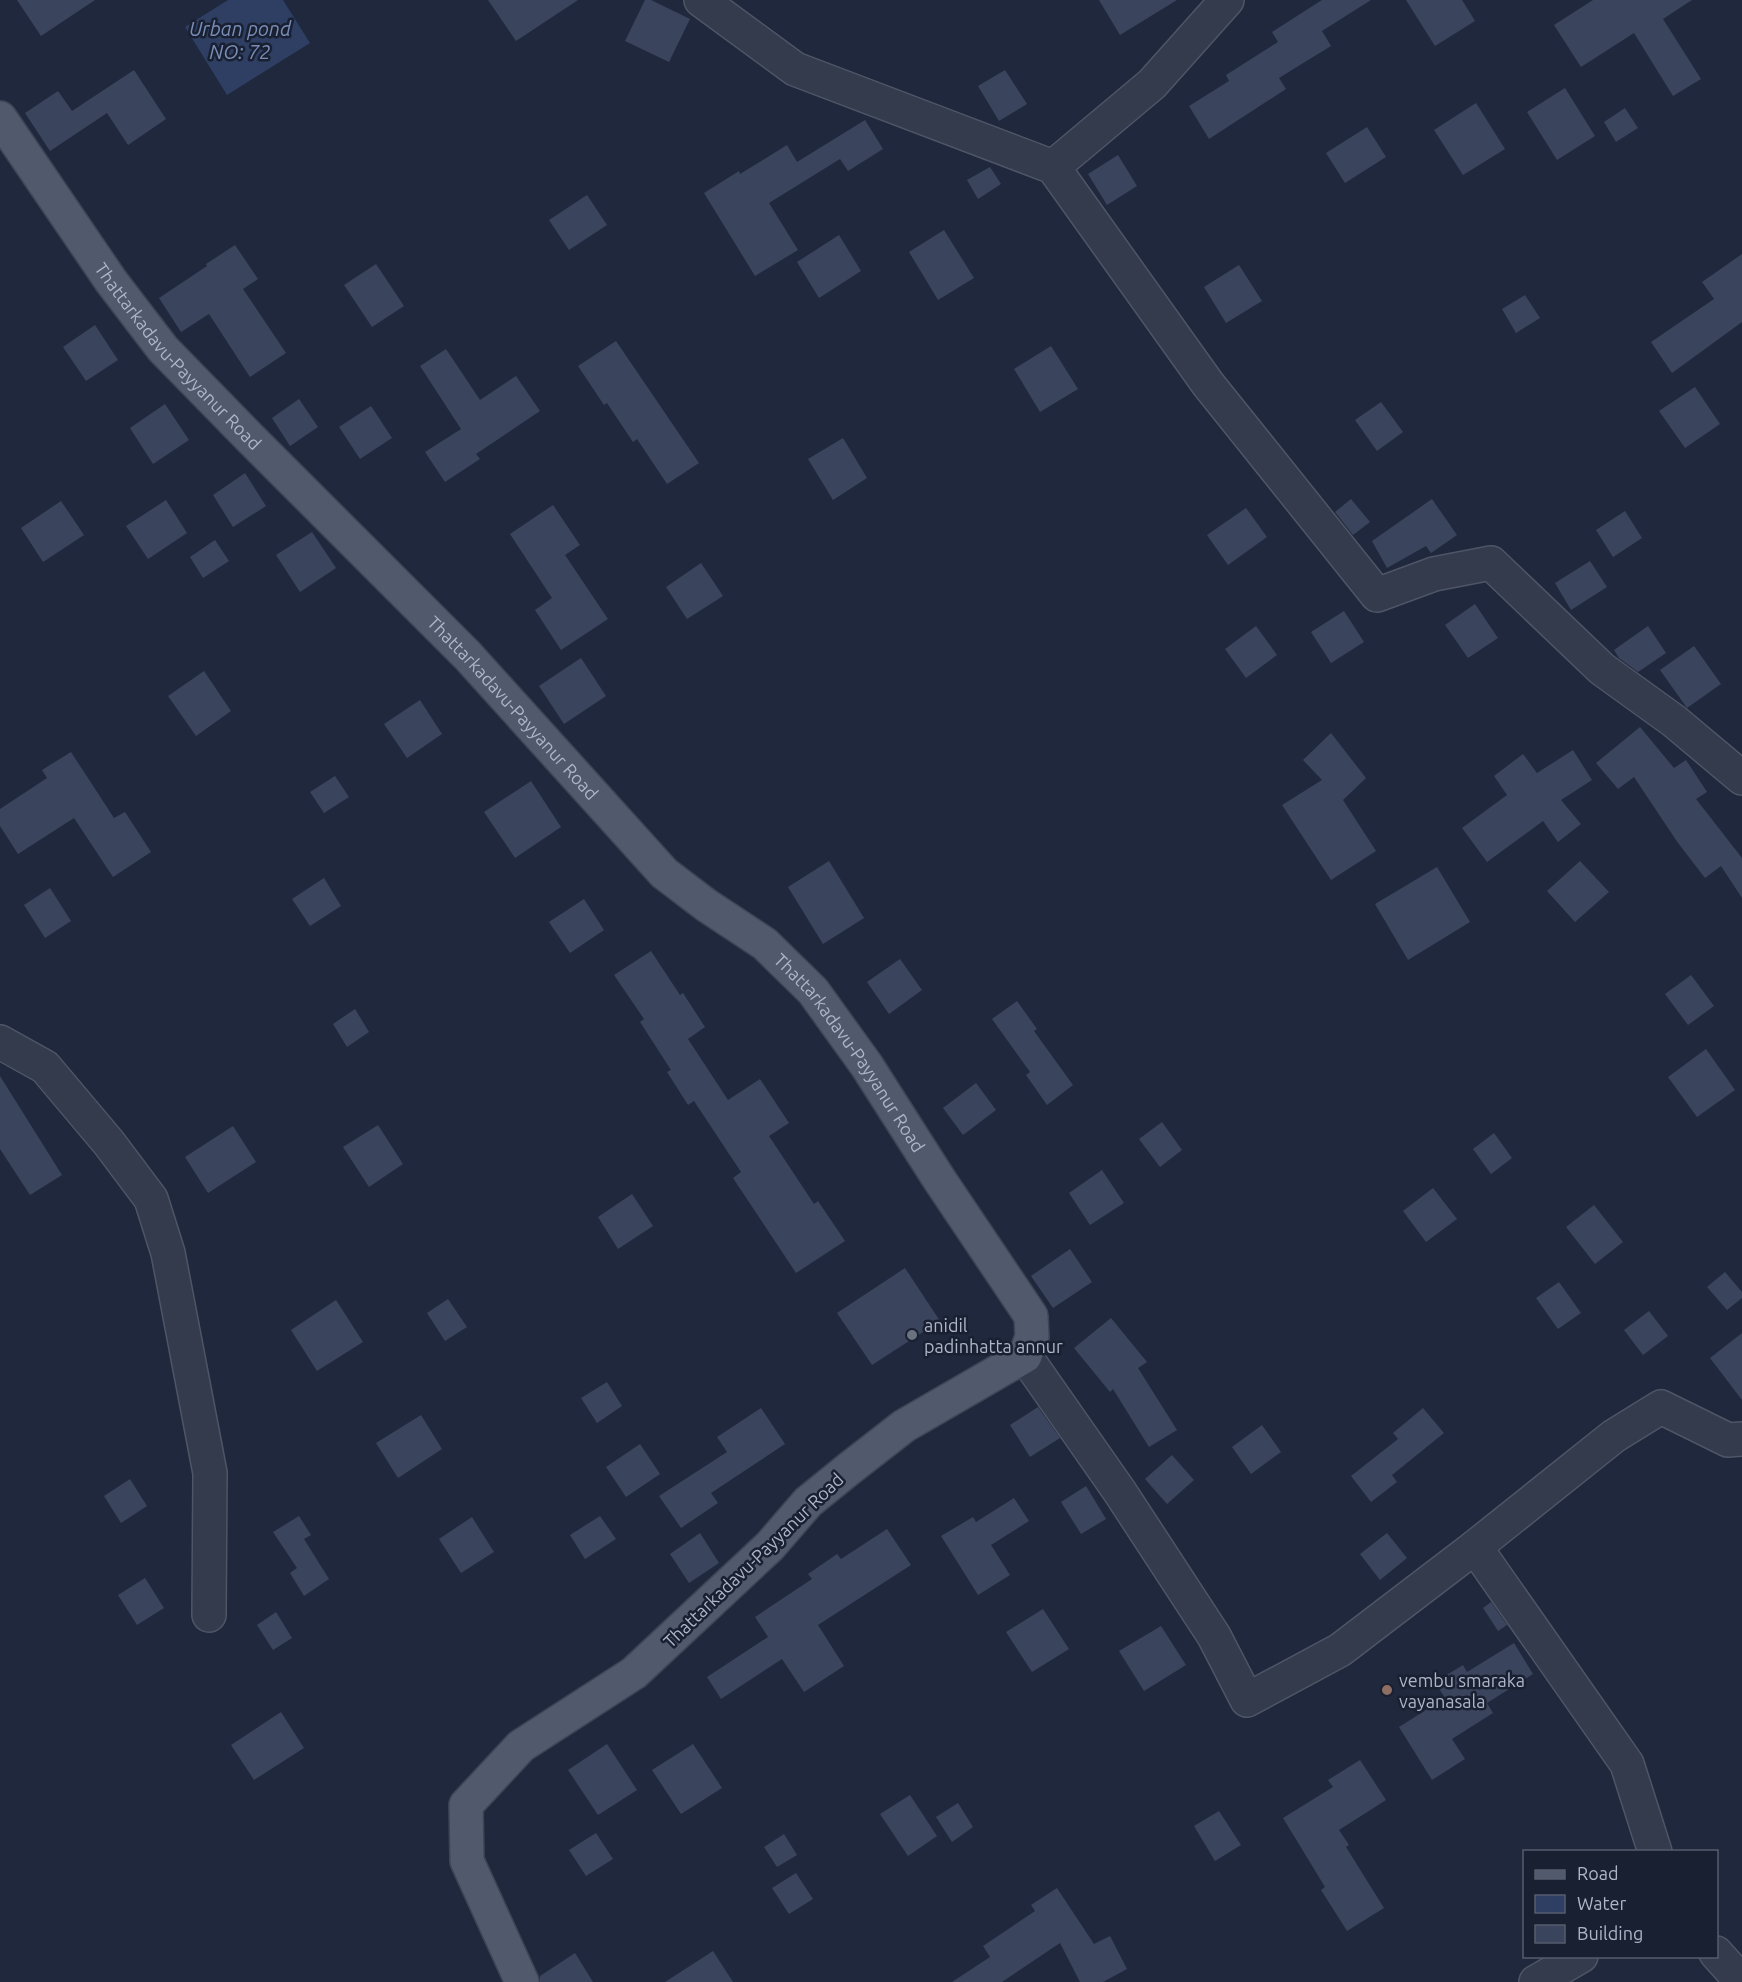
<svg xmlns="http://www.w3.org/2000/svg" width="1742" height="1982" font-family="Ubuntu,sans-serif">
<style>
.water{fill:#2f3f63}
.building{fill:#3b445d}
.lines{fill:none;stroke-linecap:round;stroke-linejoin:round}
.minor-casing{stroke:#4e5567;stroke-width:36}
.major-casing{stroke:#3d4455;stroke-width:36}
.minor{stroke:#333b4c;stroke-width:33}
.major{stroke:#51596c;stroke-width:33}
.worship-dot{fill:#6b7280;stroke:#192031;stroke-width:2}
.education-dot{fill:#8d6e63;stroke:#192031;stroke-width:2}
.labels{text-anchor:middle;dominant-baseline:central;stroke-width:5;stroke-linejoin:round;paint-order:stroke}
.street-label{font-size:18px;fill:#aeb5c8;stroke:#192031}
.poi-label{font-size:18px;fill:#aeb5c8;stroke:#192031;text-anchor:start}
.water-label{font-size:20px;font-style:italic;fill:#7a8db8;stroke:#192031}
</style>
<rect width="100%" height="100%" fill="#1f283c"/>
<polygon class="water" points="228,0 283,0 310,43 227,95 185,27"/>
<g class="building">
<polygon points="17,0 95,0 41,36"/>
<polygon points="488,0 578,0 516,41"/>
<polygon points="645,0 651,0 690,19 669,62 625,41"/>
<polygon points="1099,0 1177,0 1120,35"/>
<polygon points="1322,0 1371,0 1322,31 1331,46 1279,78 1286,89 1209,139 1189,106 1229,81 1226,75 1278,42 1272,32"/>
<polygon points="1406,0 1462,0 1475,21 1435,46"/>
<polygon points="1593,0 1692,0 1663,19 1701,79 1673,96 1634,33 1581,67 1554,25"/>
<polygon points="134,70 166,119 128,145 107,113 50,151 25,113 58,91 72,111"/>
<polygon points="1005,70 1027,104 999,121 978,86"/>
<polygon points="1565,88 1595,136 1557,160 1527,112"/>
<polygon points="1476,103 1505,149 1463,175 1434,130"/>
<polygon points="1625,108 1638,128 1616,142 1604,122"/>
<polygon points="865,120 883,149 848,171 840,159 769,203 798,250 755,276 704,193 739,171 740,174 787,145 797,162"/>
<polygon points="1367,127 1386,157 1345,183 1326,153"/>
<polygon points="1118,155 1137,186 1107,205 1088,174"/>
<polygon points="990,167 1001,184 978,199 967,180"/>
<polygon points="587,195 607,225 569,250 549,220"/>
<polygon points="944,230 974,278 938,300 909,252"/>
<polygon points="839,235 861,271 819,298 797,262"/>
<polygon points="235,245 258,279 243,289 286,353 250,377 209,314 181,332 159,298 207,266 206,264"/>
<polygon points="1742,254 1742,322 1672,373 1651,342 1714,299 1702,282"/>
<polygon points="376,264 404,306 372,327 344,285"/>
<polygon points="1239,265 1262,301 1226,323 1204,287"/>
<polygon points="1525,295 1540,318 1516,333 1502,309"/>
<polygon points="95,325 118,360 86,381 63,347"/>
<polygon points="616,341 699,463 667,484 637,439 633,442 607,403 604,405 578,366"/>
<polygon points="1051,346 1078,389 1040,412 1014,369"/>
<polygon points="446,349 480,400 516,376 540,411 476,454 480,459 445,482 425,452 461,429 420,366"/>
<polygon points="1695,387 1720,424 1685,448 1659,411"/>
<polygon points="299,399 318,427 290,446 272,418"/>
<polygon points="1381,402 1403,432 1377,451 1355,420"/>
<polygon points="165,404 189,440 153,464 130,428"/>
<polygon points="371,406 392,438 360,459 339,427"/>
<polygon points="843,438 867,478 833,500 808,459"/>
<polygon points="245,473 266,506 233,527 213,495"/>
<polygon points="1351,499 1370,522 1353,535 1335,512"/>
<polygon points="1432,499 1457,535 1431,553 1426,546 1387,568 1372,541"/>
<polygon points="166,500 187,533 148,559 126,526"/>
<polygon points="61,501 84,535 43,562 21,528"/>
<polygon points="553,505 580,545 565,555 608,619 561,650 535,610 552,598 510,534"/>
<polygon points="1246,508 1267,537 1228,565 1207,535"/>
<polygon points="1625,511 1642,538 1613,557 1596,530"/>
<polygon points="312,532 336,568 300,592 276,555"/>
<polygon points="215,540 229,561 203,578 190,557"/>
<polygon points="1590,561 1607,587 1571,610 1555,583"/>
<polygon points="701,563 723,596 687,619 666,587"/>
<polygon points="1475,604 1498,638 1468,658 1445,625"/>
<polygon points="1344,611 1364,642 1331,663 1311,632"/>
<polygon points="1256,626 1277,655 1246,678 1225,649"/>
<polygon points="1648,626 1666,653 1638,672 1619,658 1614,650"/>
<polygon points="1694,646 1721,684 1687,708 1660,670"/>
<polygon points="581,658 606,696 564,724 539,686"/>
<polygon points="204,671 231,711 196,736 168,696"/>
<polygon points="420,700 442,734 407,758 384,724"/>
<polygon points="1640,727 1674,768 1686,760 1707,792 1696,799 1742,858 1742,898 1721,866 1705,878 1678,843 1634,777 1618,789 1596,763"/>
<polygon points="1331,733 1366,778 1343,800 1376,851 1331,880 1282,805 1322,780 1303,760"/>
<polygon points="1573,750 1592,780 1561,800 1581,824 1558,842 1543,821 1487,862 1462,828 1507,795 1494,776 1523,754 1537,773"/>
<polygon points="71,752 114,818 125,812 151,852 113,877 74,818 18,854 0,826 0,809 47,778 42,770"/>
<polygon points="335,776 349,797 324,813 310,792"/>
<polygon points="531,781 561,827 515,858 484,812"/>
<polygon points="829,861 864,918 823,944 788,887"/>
<polygon points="1580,861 1609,892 1575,922 1547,891"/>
<polygon points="1437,867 1470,922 1408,960 1375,904"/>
<polygon points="324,878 341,906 310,926 292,899"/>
<polygon points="50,888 71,921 45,938 24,905"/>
<polygon points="584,899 604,930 570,953 549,922"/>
<polygon points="651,951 680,995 683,993 705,1027 688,1039 728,1100 760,1079 789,1123 769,1136 814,1204 818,1201 845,1241 796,1273 733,1178 741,1172 694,1101 688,1105 667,1072 671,1070 640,1022 644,1019 614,975"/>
<polygon points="900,959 922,990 889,1014 867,982"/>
<polygon points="1691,975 1714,1006 1688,1025 1665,994"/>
<polygon points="1017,1001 1037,1029 1034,1031 1073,1085 1047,1105 1026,1075 1030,1072 992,1019"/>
<polygon points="355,1009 369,1032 347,1047 333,1024"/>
<polygon points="1706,1049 1735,1090 1697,1117 1668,1077"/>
<polygon points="0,1076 62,1175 30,1195 0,1149"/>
<polygon points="976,1083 996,1110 963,1135 943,1108"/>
<polygon points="1162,1122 1182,1150 1160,1167 1139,1139"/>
<polygon points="378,1125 403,1164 369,1187 343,1147"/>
<polygon points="233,1126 256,1162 208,1193 185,1157"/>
<polygon points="1494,1133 1512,1158 1491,1174 1473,1149"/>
<polygon points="1102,1170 1124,1203 1090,1225 1069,1193"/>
<polygon points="1433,1188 1457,1219 1426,1242 1403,1211"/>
<polygon points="632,1194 653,1226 618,1249 598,1217"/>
<polygon points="1594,1205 1623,1242 1595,1264 1566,1227"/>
<polygon points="1070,1249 1092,1282 1053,1308 1031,1276"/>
<polygon points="905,1268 940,1321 872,1365 837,1313"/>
<polygon points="1725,1272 1742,1292 1742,1298 1727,1310 1707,1287"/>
<polygon points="1559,1282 1581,1313 1558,1329 1536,1298"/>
<polygon points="448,1299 467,1327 445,1341 427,1313"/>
<polygon points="336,1300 363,1342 317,1371 291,1330"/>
<polygon points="1649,1311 1668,1336 1643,1355 1624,1330"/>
<polygon points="1111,1318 1147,1362 1138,1368 1177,1430 1149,1447 1113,1389 1110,1392 1074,1348"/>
<polygon points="1742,1333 1742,1400 1710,1358"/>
<polygon points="607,1382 622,1406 597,1423 581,1398"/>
<polygon points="1038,1407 1060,1438 1030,1457 1010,1425"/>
<polygon points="761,1408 785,1444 711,1493 718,1503 681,1528 659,1496 727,1452 717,1437"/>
<polygon points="1423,1408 1444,1433 1392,1475 1397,1482 1371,1502 1351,1476 1398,1439 1393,1433"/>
<polygon points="421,1415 442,1449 398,1478 376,1443"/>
<polygon points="1262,1425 1281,1452 1251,1474 1232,1447"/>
<polygon points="640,1444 660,1474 626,1497 606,1467"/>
<polygon points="1172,1455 1194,1480 1167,1504 1145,1479"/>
<polygon points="130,1479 147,1506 121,1523 104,1496"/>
<polygon points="1086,1486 1106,1519 1081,1534 1061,1502"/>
<polygon points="1014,1498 1029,1521 991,1545 1010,1575 978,1595 941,1536 973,1517 976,1522"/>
<polygon points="299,1516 311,1535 304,1539 329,1579 304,1596 290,1573 297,1568 273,1532"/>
<polygon points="600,1516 616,1539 585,1559 570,1535"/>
<polygon points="472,1517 494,1552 461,1573 439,1539"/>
<polygon points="887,1529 911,1565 818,1625 844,1666 804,1692 782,1659 721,1699 707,1677 768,1637 755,1617 812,1579 808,1574 837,1554 841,1559"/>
<polygon points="700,1533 719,1563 689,1583 670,1554"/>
<polygon points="1387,1533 1407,1558 1380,1580 1360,1554"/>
<polygon points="145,1578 164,1608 137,1625 118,1595"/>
<polygon points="1491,1602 1507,1625 1498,1631 1483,1608"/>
<polygon points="1043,1609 1069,1649 1032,1672 1006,1632"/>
<polygon points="276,1612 292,1638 273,1650 257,1625"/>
<polygon points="1161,1626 1186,1665 1144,1691 1119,1651"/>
<polygon points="1514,1643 1533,1674 1487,1703 1493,1713 1452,1739 1465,1759 1432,1780 1399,1727 1445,1698 1435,1682 1463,1665 1467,1672"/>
<polygon points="281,1712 304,1748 254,1780 231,1745"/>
<polygon points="607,1744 637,1790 598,1815 568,1770"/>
<polygon points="693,1744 722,1788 681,1814 652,1770"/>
<polygon points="1360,1760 1386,1800 1339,1830 1349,1845 1346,1847 1384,1908 1347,1931 1321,1890 1325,1887 1283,1818 1333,1787 1328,1780"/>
<polygon points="910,1795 937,1836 908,1856 880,1814"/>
<polygon points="958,1803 973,1827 952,1842 936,1817"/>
<polygon points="1219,1811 1241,1845 1215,1861 1194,1826"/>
<polygon points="596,1833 613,1859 586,1876 569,1850"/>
<polygon points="784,1834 797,1855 777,1867 764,1847"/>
<polygon points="796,1873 813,1899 789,1914 772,1888"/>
<polygon points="1057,1888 1094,1944 1110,1936 1127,1969 1103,1982 1080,1982 1060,1943 1002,1982 952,1982 990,1957 983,1946 1035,1911 1031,1905"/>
<polygon points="713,1951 733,1982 665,1982"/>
<polygon points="575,1953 593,1982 540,1982 540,1976"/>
</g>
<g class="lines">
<g class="minor-casing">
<g id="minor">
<polyline points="701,0 795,69 1053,167 1208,384 1377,595 1434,574 1491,563 1602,669 1674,721 1742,778"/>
<polyline points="1053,167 1152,84 1227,0"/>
<polyline points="0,1042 45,1067 109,1143 151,1199 168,1253 210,1473 209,1615"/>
<polyline points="1025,1356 1120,1492 1214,1636 1247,1700 1340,1650 1475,1547 1614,1436 1661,1407 1728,1440 1742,1439"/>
<polyline points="1475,1547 1627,1764 1655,1852"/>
<polyline points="1716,1953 1742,1982"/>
<polyline points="1536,1982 1581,1956"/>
</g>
</g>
<g class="major-casing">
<g id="major">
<path id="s1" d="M0,118L111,281L163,349L248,436L468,656L664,873L706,905L765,944L813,991L867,1066L939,1179L1031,1316L1032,1337L1025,1356L904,1426L850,1468L808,1502L770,1546L634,1673L521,1746L466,1805L467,1861L522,1982"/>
</g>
</g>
<use href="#minor" class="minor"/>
<use href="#major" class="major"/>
</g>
<circle class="worship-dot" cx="912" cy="1335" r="6"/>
<circle class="education-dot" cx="1387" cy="1690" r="6"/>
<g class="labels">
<g class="street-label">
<text stroke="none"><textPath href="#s1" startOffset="298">Thattarkadavu-Payyanur Road</textPath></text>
<text stroke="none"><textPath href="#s1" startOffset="784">Thattarkadavu-Payyanur Road</textPath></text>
<text stroke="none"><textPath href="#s1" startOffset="1270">Thattarkadavu-Payyanur Road</textPath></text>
<text transform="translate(753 1560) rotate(-44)">Thattarkadavu-Payyanur Road</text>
</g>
<g class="poi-label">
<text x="924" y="1325">anidil<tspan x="924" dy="21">padinhatta annur</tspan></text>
<text x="1399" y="1680">vembu smaraka<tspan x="1399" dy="21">vayanasala</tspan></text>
</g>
<g class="water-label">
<text x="240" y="28">Urban pond<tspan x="240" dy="23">NO: 72</tspan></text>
</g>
</g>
<rect x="1523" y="1850" width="195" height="108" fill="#192031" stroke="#555c6d" stroke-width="1.5"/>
<rect x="1535" y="1870" width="30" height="9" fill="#51596c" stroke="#555c6d" stroke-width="1.5"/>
<text x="1577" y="1880" font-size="18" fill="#aeb5c8">Road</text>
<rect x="1535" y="1895" width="30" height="18" fill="#2f3f63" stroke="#555c6d" stroke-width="1.5"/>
<text x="1577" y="1910" font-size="18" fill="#aeb5c8">Water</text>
<rect x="1535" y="1925" width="30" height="18" fill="#3b445d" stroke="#555c6d" stroke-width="1.5"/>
<text x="1577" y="1940" font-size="18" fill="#aeb5c8">Building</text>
</svg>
